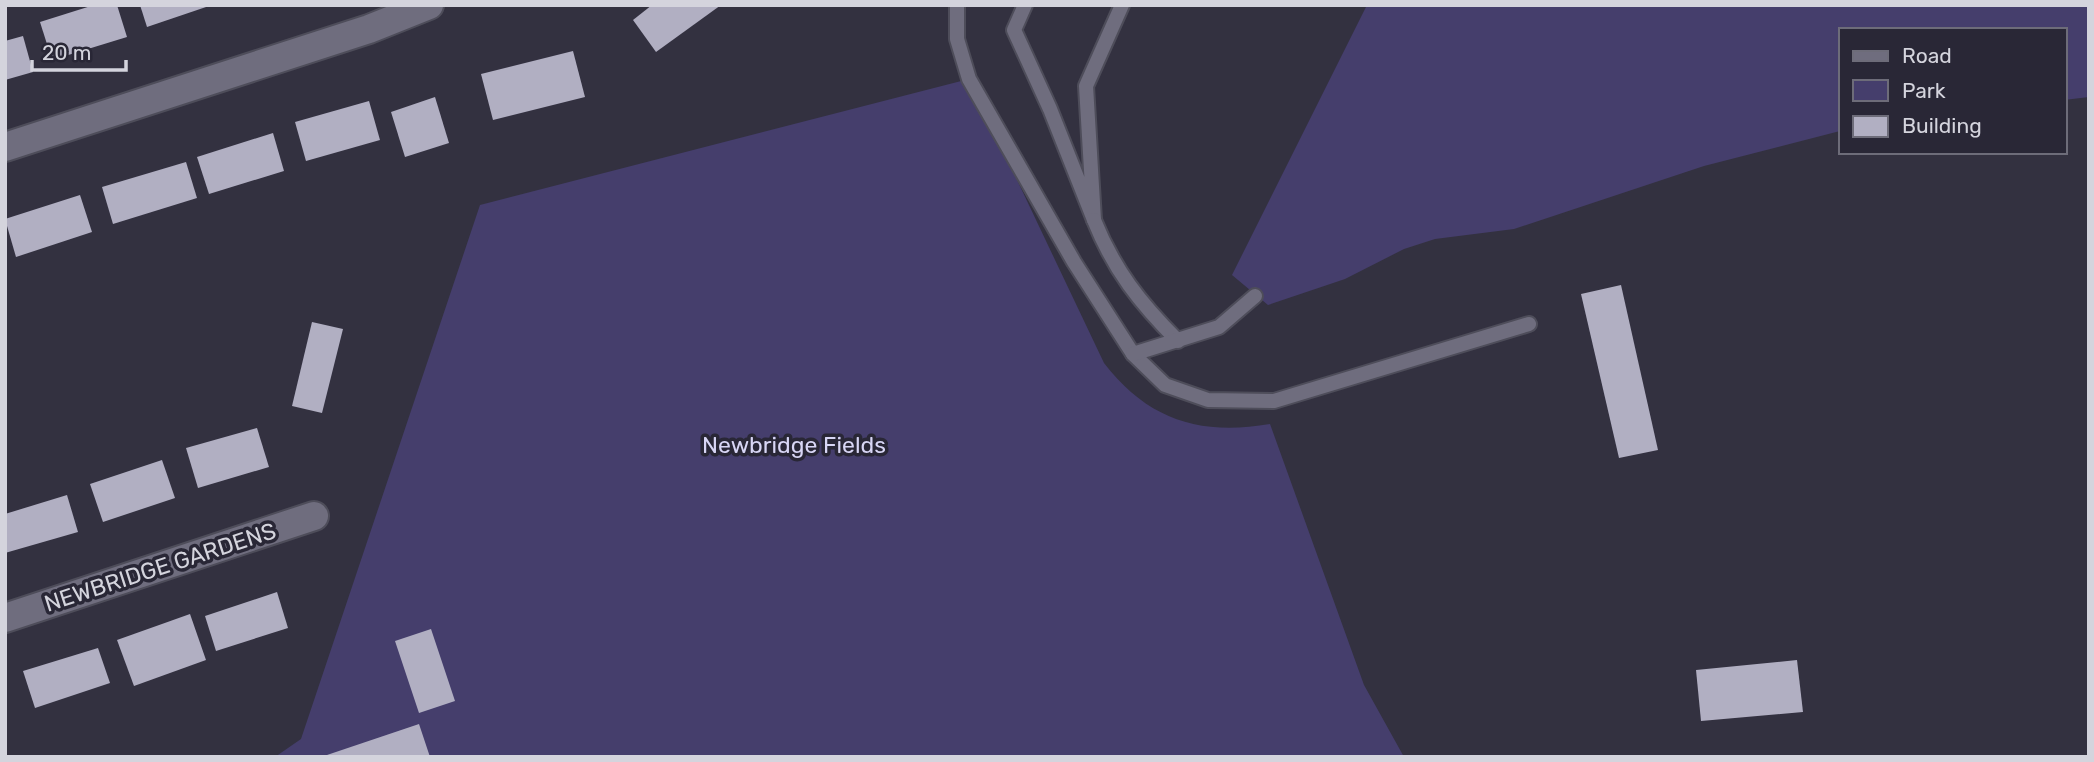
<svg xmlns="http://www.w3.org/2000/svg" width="2094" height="762" font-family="Rubik,sans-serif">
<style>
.green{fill:#453e6c}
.building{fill:#b1afc2}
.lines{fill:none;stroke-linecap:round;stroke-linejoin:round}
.lane-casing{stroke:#4e4d5a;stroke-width:18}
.street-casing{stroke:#4e4d5a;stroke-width:32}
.lane{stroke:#6f6d7e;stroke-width:14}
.street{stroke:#6f6d7e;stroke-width:28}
.labels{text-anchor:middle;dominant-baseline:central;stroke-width:7;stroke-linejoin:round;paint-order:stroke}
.park-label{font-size:23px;fill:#d8d6f5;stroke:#292736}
.street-label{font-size:23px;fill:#d4d4dd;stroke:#292736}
</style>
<rect width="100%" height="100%" fill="#333140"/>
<g class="green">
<polygon points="1367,5 2089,5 2089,97 2064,100 2064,30 1840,30 1840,131 1704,166 1514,229 1435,239 1404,249 1345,279 1268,305 1232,275"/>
<path d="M969,79L1104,363C1148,420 1200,436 1270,424L1364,685L1404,757H275L301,739L480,205Z"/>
</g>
<g class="building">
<polygon points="94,5 117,5 127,37 52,60 40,22"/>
<polygon points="140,5 209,5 209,6 147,27"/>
<polygon points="652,5 721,5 656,52 633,20"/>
<polygon points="23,36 33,72 5,80 5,41"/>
<polygon points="573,51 585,97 493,120 481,74"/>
<polygon points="435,97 449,143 405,157 391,112"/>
<polygon points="369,101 380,140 306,161 295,122"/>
<polygon points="273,133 284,171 209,194 197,157"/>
<polygon points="186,162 197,198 113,224 102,187"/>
<polygon points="80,195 92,232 16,257 5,219"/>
<polygon points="1621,285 1658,450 1619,458 1581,294"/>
<polygon points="312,322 343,329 322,413 292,406"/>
<polygon points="257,428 269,467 198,488 186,448"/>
<polygon points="162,460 175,498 103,522 90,484"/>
<polygon points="67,495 78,532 5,553 5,514"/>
<polygon points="277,592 288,628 216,651 205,616"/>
<polygon points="190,614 206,660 134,686 117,640"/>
<polygon points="431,629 455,701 419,713 395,641"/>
<polygon points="98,648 110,683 35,708 23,671"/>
<polygon points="1797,660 1803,712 1701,721 1696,670"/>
<polygon points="419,724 430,757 324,757 324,756"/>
</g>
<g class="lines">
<g class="lane-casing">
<g id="lane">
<polyline points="957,5 957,39 969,79 1074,262 1133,354 1165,385 1208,400 1274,401 1529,324"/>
<polyline points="1025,5 1014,30 1050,109 1094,220 1086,86 1122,5"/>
<path d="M1094,220C1114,270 1140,303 1178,341"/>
<polyline points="1133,354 1219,327 1255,296"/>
</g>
</g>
<g class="street-casing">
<g id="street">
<polyline points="5,147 369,29 429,5"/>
<polyline points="5,618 314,516"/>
</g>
</g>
<use href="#lane" class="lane"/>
<use href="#street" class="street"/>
</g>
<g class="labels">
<g class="park-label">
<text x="794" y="445">Newbridge Fields</text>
</g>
<g class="street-label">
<text transform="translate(160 567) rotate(-18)">NEWBRIDGE GARDENS</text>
</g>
</g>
<rect width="2094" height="762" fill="none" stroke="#d4d4dd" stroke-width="14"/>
<rect x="1839" y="28" width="228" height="126" fill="#292736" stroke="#6d6c79" stroke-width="2"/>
<rect x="1853" y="51" width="35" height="10" fill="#6f6d7e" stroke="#6d6c79" stroke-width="2"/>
<text x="1902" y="63" font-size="21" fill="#d4d4dd">Road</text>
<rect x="1853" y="80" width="35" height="21" fill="#453e6c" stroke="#6d6c79" stroke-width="2"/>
<text x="1902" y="98" font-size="21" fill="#d4d4dd">Park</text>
<rect x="1853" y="116" width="35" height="21" fill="#b1afc2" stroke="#6d6c79" stroke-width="2"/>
<text x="1902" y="133" font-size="21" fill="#d4d4dd">Building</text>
<path d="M32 60v10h94v-10" fill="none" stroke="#d4d4dd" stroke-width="3.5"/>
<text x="42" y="60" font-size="21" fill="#d4d4dd" stroke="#292736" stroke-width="5" paint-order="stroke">20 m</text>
</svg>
